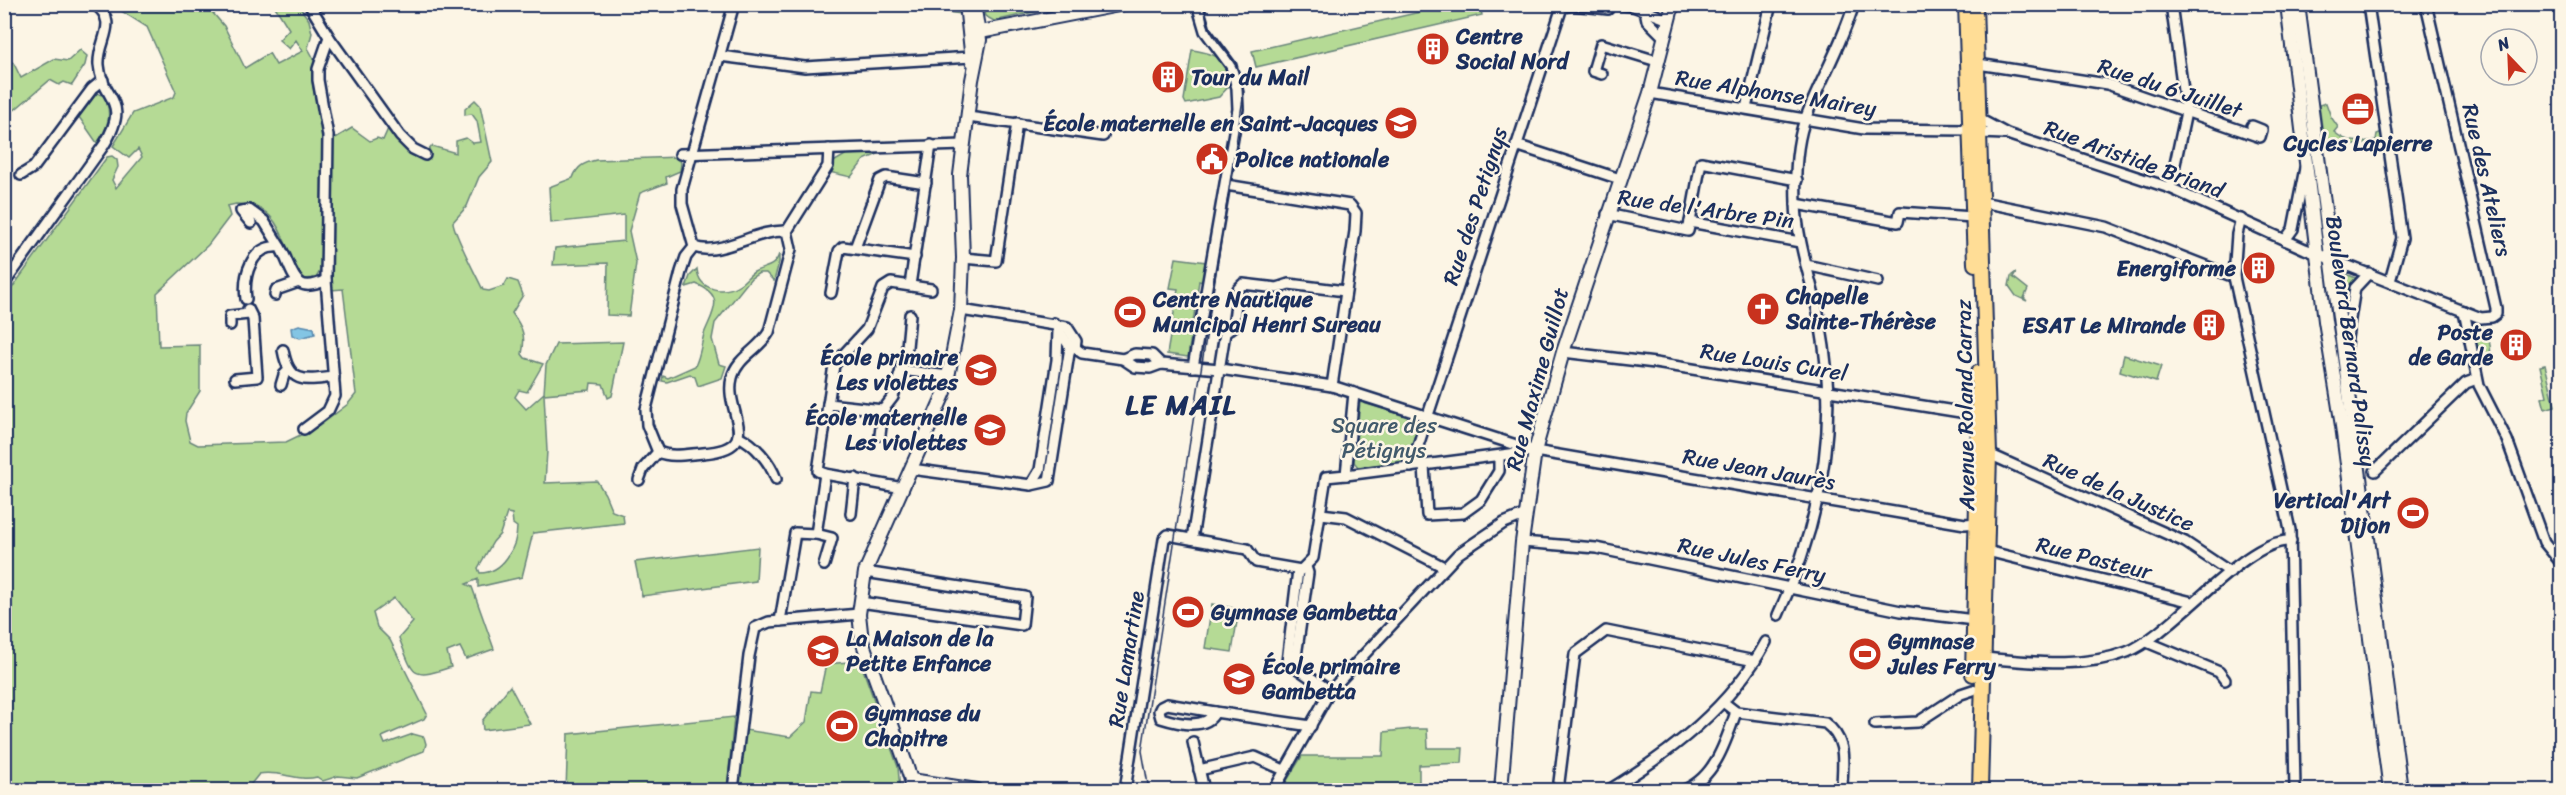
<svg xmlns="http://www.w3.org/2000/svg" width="2566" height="795" font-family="Sriracha,sans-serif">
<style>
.green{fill:#b5da95;stroke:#68847a;stroke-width:1.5;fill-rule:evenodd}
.water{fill:#83c5e4;stroke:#5989ae;stroke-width:1.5}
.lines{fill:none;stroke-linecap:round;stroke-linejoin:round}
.street-casing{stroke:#1b2f5e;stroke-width:14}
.secondary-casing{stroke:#1b2f5e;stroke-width:16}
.primary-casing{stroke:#1b2f5e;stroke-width:18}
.street{stroke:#fcf5e5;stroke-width:9}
.secondary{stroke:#fcf5e5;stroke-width:12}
.primary{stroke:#ffdd96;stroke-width:14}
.tram{stroke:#1b2f5e;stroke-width:1.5}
.labels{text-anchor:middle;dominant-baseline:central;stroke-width:5;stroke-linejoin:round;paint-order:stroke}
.poi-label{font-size:22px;font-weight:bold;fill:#1b2f5e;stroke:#fcf5e5;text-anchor:start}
.street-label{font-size:22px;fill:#1b2f5e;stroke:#fcf5e5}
.park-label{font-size:22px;fill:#425a6c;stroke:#fcf5e5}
.district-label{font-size:28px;font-weight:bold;letter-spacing:1.5px;fill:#1b2f5e;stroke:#fcf5e5}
</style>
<rect width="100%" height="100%" fill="#fcf5e5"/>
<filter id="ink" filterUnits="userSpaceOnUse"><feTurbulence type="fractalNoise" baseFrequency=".0167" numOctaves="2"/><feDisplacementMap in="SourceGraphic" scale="12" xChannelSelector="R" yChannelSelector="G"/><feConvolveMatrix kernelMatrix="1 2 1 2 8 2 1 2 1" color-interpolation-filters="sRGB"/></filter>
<g filter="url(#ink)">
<g class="green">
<path d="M112,5H206L224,26L245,68L269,53L276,65L303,51L296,40L289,49L279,40L289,29L274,5H298L309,20L312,33L308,48L314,59L312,81L323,138L334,139L352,128L370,141L377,138L383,140L391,122L401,130L410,148L427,152L432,146L456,153V141L466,138L473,143L481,142L477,121L472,114L465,115V109L475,100L480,105L492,162L479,177L467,206L453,222C454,234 476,275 483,290L489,291L504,286L508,279L518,282L523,295L512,313C523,328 526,336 522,354L525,358L543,364L527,392L519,390L515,397L526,409L544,393L546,365L556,344L623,342L612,396L608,398L603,384L591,383L590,390L544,394L547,451L545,483L597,481L605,494L612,511L623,515L624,523L533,533L522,577L478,587V579L466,584L472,587L494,649L466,659L460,647L447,652L451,667C410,681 414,675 399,638L413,622L394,598L373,613L377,627L390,640L427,714L424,719L382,737L385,744L413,734L424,737L426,744L424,751L357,778L338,776L323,781L317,777C297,782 280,770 259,774L251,784L252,790H5L4,299L107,157L112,156L117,160L118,167L112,180L116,188L142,157L138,149L129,158L113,146L133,113L174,97L176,92L147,27ZM236,204C287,204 279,250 305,279L316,278L321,269L329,267L331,290L343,289L356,394L348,404L319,426L286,442L198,445L190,441L185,421L186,413L200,391V345L159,346L157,293L208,245L230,216L227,206ZM507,513L512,514L513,524L517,527C517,547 503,573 480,573L478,568L493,542L500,534Z"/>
<polygon points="899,5 960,5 962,14"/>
<polygon points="982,5 982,4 1047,5 1042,10 994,21 985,16"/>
<polygon points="1450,5 1480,5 1482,15 1256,67 1252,51"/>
<polygon points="80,50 87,56 85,65 72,85 64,82 59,85 50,80 5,118 5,63 9,59 14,64 21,78 54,59 68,61"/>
<path d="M1192,50C1220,54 1224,58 1230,85L1219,97L1186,104L1184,100Z"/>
<path d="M97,93L104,96C113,114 108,128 97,143L79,117Z"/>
<path d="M2326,103L2331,117L2338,127L2334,132C2347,143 2360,143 2376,140L2377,134L2382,132L2384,141L2325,149L2319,105Z"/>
<polygon points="852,151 885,151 864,160 851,177 829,172 835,161"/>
<path d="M679,157L681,163L680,171L666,177L667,183L640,193L629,231L636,263L629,316L607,315L608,263L553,265L555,248L624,241V215L551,223L549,187L573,178C577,166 584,163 596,160Z"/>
<path d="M779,254V262L774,281L766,273H759L751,278L715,323L712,339L719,364L726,366L722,378L698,386L695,377L690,374L667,382L662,381L663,376L668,378L695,366C700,356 701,345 704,334C712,313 727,296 696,284L686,287L690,276L697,269C699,291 724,295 740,284C745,281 749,275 754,272C765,266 775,268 779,254Z"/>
<polygon points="1176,258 1206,262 1203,282 1199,281 1188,357 1167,354 1178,289 1170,288"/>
<polygon points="2338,271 2356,278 2345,326"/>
<polygon points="2016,272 2013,277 2028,289 2024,298 2027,301 2016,296 2009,286 2011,276"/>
<path d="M2477,323C2487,328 2492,346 2490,355L2486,358L2478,353L2473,328V324Z"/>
<polygon points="2124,355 2161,366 2156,382 2120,371"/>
<polygon points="2545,365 2555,406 2545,409 2542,398 2547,396 2540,366"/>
<polygon points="1360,402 1420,420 1406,462 1358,467 1354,462"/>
<polygon points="758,547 756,581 642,596 635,562"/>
<polygon points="1212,604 1239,609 1232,652 1205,648"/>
<polygon points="860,661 898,767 900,790 736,790 745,730 790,737 806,722 811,691 820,692 826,664"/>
<polygon points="510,686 530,724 483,730 482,721"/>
<polygon points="734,717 727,790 566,790 568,734"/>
<polygon points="1411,729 1427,729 1428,748 1463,748 1462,763 1419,765 1419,789 1281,790 1302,756 1383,756 1384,732"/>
</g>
<polygon class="water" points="299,325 314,328 315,334 300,338 292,335 291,328"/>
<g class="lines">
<g class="street-casing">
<g id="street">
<polyline points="309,4 329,37 400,136 413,149 425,155"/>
<polyline points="1615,4 1633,6 1669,20"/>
<polyline points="2368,4 2402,238 2390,281"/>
<polyline points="1645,10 1647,20 1664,37"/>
<polyline points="720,56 805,67 972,57"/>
<polyline points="1978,64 2107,84 2260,137 2262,130 2252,126"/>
<polyline points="1602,74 1593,71 1601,44 1657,61"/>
<polyline points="1650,93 1864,129 1969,130"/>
<polyline points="1746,108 1771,4"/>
<polyline points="968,117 1103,136"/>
<polyline points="1979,119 2007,134 2170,188 2305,249 2481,318 2492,317 2496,314 2496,308 2426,4"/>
<polyline points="1980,133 2004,134"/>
<polyline points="1516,145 1620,179"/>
<polyline points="680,154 964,145"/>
<polyline points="21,175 34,167 92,89 103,80"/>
<polyline points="1226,185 1350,205 1356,213 1355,231 1332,386"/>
<polyline points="2170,188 2186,112 2171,4"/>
<polyline points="1982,202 2106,227 2234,277"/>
<polyline points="1796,204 1898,222 1900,212 1973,217"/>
<polyline points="1607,214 1688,231 1690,222 1800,242"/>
<polyline points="2241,219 2237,234 2234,277 2290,530 2295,790"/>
<polyline points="1690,222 1701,162 1797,180"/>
<polyline points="251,223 241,211 249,210 264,221 280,247"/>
<polyline points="2285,240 2293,229 2305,168"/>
<path d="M694,247C721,257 756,229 787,231"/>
<polyline points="855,248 880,180 886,177 926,183"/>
<polyline points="963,258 996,261 1017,123"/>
<polyline points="1806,265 1878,281"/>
<path d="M4,284L104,145C132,99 102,101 99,65C97,41 121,22 94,4"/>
<polyline points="910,285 931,145"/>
<polyline points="831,293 839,251 843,247 915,257"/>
<polyline points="275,295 276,290 299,282"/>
<path d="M246,299C243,276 251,244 280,247C294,270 292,297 326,280"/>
<polyline points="961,310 1067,327 1076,341 1075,348"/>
<polyline points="2464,311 2479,385 2507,440 2544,542 2562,564"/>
<polyline points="1054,323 1070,347 1075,348 1082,353 1123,359 1135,367 1150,368 1161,364 1220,369 1332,386 1535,451 1965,524 1977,523"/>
<polyline points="230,325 230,316 249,314"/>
<path d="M283,350C289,384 304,381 334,377"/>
<polyline points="2345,350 2355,288 2369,273"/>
<polyline points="1563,352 1655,363 1979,415"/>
<polyline points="1123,359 1135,354 1152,355 1161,364"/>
<polyline points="1193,367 1238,109 1237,88 1231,66 1205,31 1197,4"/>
<polyline points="901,370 907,347 910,315"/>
<polyline points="235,379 257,377 253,319 248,309"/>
<polyline points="281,385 284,375 288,371"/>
<polyline points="828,404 883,410 893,397 901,370 948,376"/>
<polyline points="304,429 328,411 335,396 326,280 328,136 318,80 318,69 329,37"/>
<polyline points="880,435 883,410"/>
<path d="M738,436C755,444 770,462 776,479"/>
<polyline points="658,452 647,425 646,409 681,272 686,257 694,247 682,204 682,189 734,4"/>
<path d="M658,452C672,458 688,454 703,453C767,448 723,412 732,378C737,357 759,350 769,332L791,249L787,231L828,166L829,149"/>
<polyline points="1989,454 2185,542 2230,572"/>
<polyline points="1424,465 1427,515 1463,513 1481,500 1499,471 1499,456"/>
<polyline points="1411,467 1562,7 1573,5 1608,9 1610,4"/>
<polyline points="911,469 1031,485 1049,481 1070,347"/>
<polyline points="2375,471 2466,383 2477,379"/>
<polyline points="825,474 818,471 834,365 867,329 883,288 891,283 931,289"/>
<polyline points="1346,475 1533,451"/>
<polyline points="639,480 643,469 658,452"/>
<polyline points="1031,485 1040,470 1057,360 1058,330"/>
<polyline points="851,514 855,478"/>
<polyline points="1321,514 1346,517 1444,567"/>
<polyline points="816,534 825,474 903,488"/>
<polyline points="1192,539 1225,333 1233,327 1238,289 1243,284 1277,288 1289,284 1345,291"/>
<polyline points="1522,542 1596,548 1901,611 1974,620"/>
<polyline points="1987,551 2192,602"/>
<polyline points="1298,570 1287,662 1295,663 1298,669 1330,691"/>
<polyline points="860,602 1022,625 1025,597 865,572"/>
<path d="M1778,615C1820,524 1839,427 1821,328C1814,286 1797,246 1796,203C1795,177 1796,142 1806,117C1821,79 1842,44 1854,4"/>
<polyline points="780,621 795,533 816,534 832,538 824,565"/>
<polyline points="2147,642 2219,672 2225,680"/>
<path d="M1983,658C2030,662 2082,669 2127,652C2172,635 2247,537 2291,541"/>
<polyline points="1295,663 1308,573 1306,567"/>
<path d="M1723,702L1736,712L1825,723C1849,741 1842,763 1842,790"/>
<path d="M1167,704L1215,712C1206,731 1177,723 1161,718L1159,711L1161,707Z"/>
<polyline points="1215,712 1311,726"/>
<polyline points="1875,724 1918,722 1961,694 1973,690"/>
<polyline points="1193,742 1204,790"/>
<polyline points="1199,770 1255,757 1284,770"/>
<polyline points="733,790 749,656 755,628 769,622 859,614"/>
<polyline points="1125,790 1164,539 1168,535 1247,549 1256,562 1301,570 1313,558 1326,477 1346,475 1354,393"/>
<polyline points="1274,790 1330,691 1458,554 1504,523 1526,514"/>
<polyline points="1558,790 1575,654 1606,631 1755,661"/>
<path d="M1609,790C1671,752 1731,707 1766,642"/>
<path d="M1684,790C1715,778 1726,741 1736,712"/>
</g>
</g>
<g class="secondary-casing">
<g id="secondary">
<polyline points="966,4 972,61"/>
<polyline points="2287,4 2325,321 2342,426 2390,790"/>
<polyline points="2298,4 2401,790"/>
<polyline points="970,34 1124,4"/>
<polyline points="911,780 977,790"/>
<polyline points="910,790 911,780 905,761 862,641 859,614 865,572 945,392 961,310 963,258 960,175 972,80 980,40 974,4"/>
<polyline points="1501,790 1522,542 1535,451 1563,352 1650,93 1673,4"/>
</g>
</g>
<g class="primary-casing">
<g id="primary">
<polyline points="1966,4 1975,264"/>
<polyline points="1975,4 1989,454 1980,790"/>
<polyline points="1973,674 1979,415 1978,373"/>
</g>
</g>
<use href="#street" class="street"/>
<use href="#secondary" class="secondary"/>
<use href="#primary" class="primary"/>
<path class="tram" d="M1149,790L1142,751L1244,92C1242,81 1239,69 1232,60C1220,42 1201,29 1207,4"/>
</g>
</g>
<defs>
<g id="building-disc" transform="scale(1.725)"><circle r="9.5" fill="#c8321e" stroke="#fcf5e5"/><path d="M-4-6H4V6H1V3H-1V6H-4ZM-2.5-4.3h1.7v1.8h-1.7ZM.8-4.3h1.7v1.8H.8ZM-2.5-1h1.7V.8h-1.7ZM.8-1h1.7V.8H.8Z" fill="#fff"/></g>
<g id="office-disc" transform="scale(1.725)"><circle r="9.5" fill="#c8321e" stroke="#fcf5e5"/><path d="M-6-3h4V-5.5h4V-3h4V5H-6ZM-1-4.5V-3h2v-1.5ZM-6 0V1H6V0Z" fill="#fff"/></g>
<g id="school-disc" transform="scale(1.725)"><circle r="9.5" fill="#c8321e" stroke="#fcf5e5"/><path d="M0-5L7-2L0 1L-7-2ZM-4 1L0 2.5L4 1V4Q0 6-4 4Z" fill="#fff"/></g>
<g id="civic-disc" transform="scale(1.725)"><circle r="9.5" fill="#c8321e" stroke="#fcf5e5"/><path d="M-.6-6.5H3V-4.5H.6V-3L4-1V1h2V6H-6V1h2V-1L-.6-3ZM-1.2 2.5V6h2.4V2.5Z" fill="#fff"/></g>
<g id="church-disc" transform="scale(1.725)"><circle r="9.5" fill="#c8321e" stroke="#fcf5e5"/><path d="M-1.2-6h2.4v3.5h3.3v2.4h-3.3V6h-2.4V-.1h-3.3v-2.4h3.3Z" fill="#fff"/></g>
<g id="stadium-disc" transform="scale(1.725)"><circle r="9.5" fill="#c8321e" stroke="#fcf5e5"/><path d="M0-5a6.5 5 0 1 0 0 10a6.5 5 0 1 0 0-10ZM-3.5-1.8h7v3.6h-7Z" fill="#fff"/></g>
</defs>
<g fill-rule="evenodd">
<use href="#building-disc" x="1433" y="49"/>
<use href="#building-disc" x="1168" y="77"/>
<use href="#office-disc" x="2358" y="109"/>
<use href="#school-disc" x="1401" y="123"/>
<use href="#civic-disc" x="1212" y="159"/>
<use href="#building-disc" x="2259" y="268"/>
<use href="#church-disc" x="1763" y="309"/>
<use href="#stadium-disc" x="1130" y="312"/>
<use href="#building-disc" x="2209" y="325"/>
<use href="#building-disc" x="2516" y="345"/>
<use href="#school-disc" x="981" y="370"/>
<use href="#school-disc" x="990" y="430"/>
<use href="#stadium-disc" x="2413" y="513"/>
<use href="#stadium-disc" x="1188" y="612"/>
<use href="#school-disc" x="823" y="651"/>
<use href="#stadium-disc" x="1865" y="654"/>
<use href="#school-disc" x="1239" y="679"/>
<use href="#stadium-disc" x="842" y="726"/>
</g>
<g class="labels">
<g class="poi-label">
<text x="1456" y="36">Centre<tspan x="1456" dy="25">Social Nord</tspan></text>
<text x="1191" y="77">Tour du Mail</text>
<text x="1378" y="123" text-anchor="end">École maternelle en Saint-Jacques</text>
<text x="2358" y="143" text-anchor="middle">Cycles Lapierre</text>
<text x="1235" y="159">Police nationale</text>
<text x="2236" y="268" text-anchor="end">Energiforme</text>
<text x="1786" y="296">Chapelle<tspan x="1786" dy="25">Sainte-Thérèse</tspan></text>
<text x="1153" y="299">Centre Nautique<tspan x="1153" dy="25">Municipal Henri Sureau</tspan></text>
<text x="2186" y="325" text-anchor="end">ESAT Le Mirande</text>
<text x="2493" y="332" text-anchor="end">Poste<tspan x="2493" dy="25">de Garde</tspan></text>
<text x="958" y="357" text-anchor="end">École primaire<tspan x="958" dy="25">Les violettes</tspan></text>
<text x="967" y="417" text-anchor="end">École maternelle<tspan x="967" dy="25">Les violettes</tspan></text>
<text x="2390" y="500" text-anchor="end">Vertical'Art<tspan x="2390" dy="25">Dijon</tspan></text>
<text x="1211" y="612">Gymnase Gambetta</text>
<text x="846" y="638">La Maison de la<tspan x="846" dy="25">Petite Enfance</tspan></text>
<text x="1888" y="641">Gymnase<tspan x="1888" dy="25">Jules Ferry</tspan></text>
<text x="1262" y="666">École primaire<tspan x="1262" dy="25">Gambetta</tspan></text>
<text x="865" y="713">Gymnase du<tspan x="865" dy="25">Chapitre</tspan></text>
</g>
<g class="street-label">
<text transform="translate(2170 88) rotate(18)">Rue du 6 Juillet</text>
<text transform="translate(1776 93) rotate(9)">Rue Alphonse Mairey</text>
<text transform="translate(2134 159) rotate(20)">Rue Aristide Briand</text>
<text transform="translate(2487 180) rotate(77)">Rue des Ateliers</text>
<text transform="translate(1475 206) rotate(-72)">Rue des Petignys</text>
<text transform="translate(1706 209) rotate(8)">Rue de l'Arbre Pin</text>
<text transform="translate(2351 341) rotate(82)">Boulevard Bernard Palissy</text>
<text transform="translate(1774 362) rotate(9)">Rue Louis Curel</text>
<text transform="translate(1537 379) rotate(-75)">Rue Maxime Guillot</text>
<text transform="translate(1965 405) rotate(-91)">Avenue Roland Carraz</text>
<text transform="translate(1759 469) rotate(10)">Rue Jean Jaurès</text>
<text transform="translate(2119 492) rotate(24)">Rue de la Justice</text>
<text transform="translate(2094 558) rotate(14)">Rue Pasteur</text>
<text transform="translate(1752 560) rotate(12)">Rue Jules Ferry</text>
<text transform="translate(1126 659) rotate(-81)">Rue Lamartine</text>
</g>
<g class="park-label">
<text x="1384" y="425">Square des<tspan x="1384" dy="25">Pétignys</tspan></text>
</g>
<g class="district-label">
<text x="1181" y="404">LE MAIL</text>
</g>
</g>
<rect width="2566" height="795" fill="none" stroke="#fcf5e5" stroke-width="24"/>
<rect x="12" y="12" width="2542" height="771" fill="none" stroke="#1b2f5e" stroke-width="2" filter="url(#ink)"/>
<g transform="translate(2509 57) rotate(337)"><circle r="28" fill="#fcf5e5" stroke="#a2a6af" stroke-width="1.5"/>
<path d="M0-4.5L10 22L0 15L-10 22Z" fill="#c8321e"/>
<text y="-9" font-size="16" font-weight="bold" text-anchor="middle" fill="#1b2f5e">N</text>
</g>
</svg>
